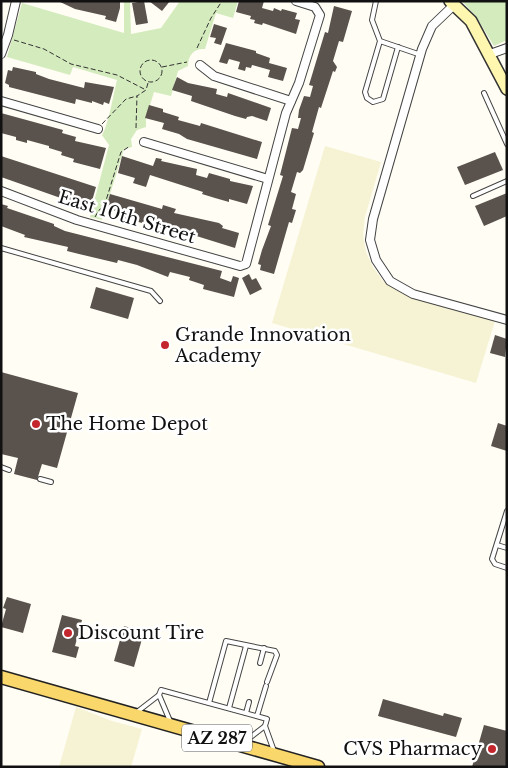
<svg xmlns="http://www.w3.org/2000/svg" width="508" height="768" font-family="'Libre Baskerville',serif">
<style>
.farmland{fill:#f6f3d4}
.green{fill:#d4ebbd}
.building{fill:#5a524d}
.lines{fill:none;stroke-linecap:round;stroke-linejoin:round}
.lane-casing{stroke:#444;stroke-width:6}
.street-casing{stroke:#444;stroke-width:10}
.secondary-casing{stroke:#333;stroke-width:14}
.primary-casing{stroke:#222;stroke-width:15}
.path{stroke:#333;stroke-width:1;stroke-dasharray:5 2.5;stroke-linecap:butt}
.lane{stroke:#fff;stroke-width:4}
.street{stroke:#fff;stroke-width:8}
.secondary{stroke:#fff7b0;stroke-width:11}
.primary{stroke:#f9d76b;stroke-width:12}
.poi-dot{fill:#c3262c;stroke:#fff;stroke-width:2}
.labels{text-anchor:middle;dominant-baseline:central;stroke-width:5;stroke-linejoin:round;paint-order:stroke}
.shield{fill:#fff;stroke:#585858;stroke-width:1}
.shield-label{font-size:16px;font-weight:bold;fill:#111}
.street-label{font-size:18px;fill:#111;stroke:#fff}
.poi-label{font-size:18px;fill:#111;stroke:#fff;text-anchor:start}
</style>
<rect width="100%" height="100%" fill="#fffdf4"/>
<g class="farmland">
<polygon points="325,146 381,162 365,217 363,235 366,252 373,267 383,281 412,298 495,321 476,383 272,323"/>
<polygon points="76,707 112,721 142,729 131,767 59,767"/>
</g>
<g class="green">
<path d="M124,1H130L131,34L161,28L180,1H238L233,18L216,13L205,49C194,48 188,55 188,66L178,71L171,96L154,92L146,118V127L137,130L131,139L132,147L124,149L102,220L90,217L109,145L102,135C108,127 114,92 117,80L73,67L70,75L7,57L22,3L124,33Z"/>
<polygon points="462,1 507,1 507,40 494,46 477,18"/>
</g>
<g class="building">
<polygon points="58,1 120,1 120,8 116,22 105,19 106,16 75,9"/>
<polygon points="144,1 148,23 136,25 132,3"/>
<polygon points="149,1 170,1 162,11"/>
<polygon points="239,1 264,1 262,8 273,11 274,8 281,11 282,9 297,13 295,19 300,20 296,34 263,23 262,25 254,23 255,20 250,19 251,16 236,12"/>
<polygon points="334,6 352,11 343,42 339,41 333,61 337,67 335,72 333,71 321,108 319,107 312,132 314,133 303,170 300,173 297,172 291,192 296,194 292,209 296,210 292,223 289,222 274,274 260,270 261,265 258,264 262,250 271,226 268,225 283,176 280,175 292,128 298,129 301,118 298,118 299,110 304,96 310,97 313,86 309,85 325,32 328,33"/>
<polygon points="214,24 227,28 221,45 214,43 216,38 210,37"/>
<polygon points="226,43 256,51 256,53 270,58 269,63 287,68 283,81 268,77 270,70 252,65 251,68 246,67 245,71 238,69 240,62 229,59 227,64 219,62"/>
<polygon points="13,67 36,72 36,74 49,79 84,88 85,82 114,87 109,104 104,102 103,105 92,101 92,103 76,99 75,104 9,87 9,85 5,83 8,70 12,71"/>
<polygon points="177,77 188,83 217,89 216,94 227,97 228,93 271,108 267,121 252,116 247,117 246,119 235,116 191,101 192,96 172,90"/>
<polygon points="149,105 163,109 163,112 179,117 178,120 200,126 201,123 262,142 257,159 187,139 179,134 162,129 164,123 145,118"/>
<polygon points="1,113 63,130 62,133 76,137 75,141 106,148 100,169 73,162 74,159 61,155 62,152 49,148 49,146 27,140 27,143 16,140 16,137 1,133"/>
<polygon points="495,152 503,170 465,185 457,167"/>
<polygon points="1,156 96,187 92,201 90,201 89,208 1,177"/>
<polygon points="122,156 153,166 156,158 162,159 161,161 197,169 196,175 207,178 209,173 230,179 230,181 253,186 247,204 229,199 229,202 215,198 202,194 203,192 150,175 146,187 133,183 135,178 118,173"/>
<polygon points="507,193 507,216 484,226 475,206"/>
<polygon points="110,194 162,209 163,205 176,209 174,213 219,223 223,226 222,228 239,233 235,248 190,234 157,227 158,222 147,220 146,224 123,218 125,214 106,208"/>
<polygon points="1,204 8,206 7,208 54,224 54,226 65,231 222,271 220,278 231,282 233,276 239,278 234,297 203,289 204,285 189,280 190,277 170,272 168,277 137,265 118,260 117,263 79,254 67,251 68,247 24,237 25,235 1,226"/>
<polygon points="249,274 252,280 256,278 262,289 250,295 242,278"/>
<polygon points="96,287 134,298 128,319 90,308"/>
<polygon points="495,335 507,339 505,357 490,353"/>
<polygon points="1,372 78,393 57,468 42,464 37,480 14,474 18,458 1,454"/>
<polygon points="498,423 507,426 507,451 491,446"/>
<polygon points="7,597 31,604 23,633 1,627 6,609 3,608"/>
<polygon points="62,615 82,620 75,646 79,647 76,658 52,652"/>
<polygon points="124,626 144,632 134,667 114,661"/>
<polygon points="383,699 443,716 444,713 462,718 456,737 378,716"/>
<polygon points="484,725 507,731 507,767 472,767"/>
</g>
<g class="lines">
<g class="lane-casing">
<g id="lane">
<polyline points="376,1 372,20 380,41 421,55"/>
<polyline points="380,41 365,92 367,98 373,102 383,99 398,47"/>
<polyline points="484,93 507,144"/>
<polyline points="473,196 507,181"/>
<polyline points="1,248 151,291 160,301"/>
<polyline points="1,467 9,470"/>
<polyline points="40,479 51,482"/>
<polyline points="507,511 492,559 495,564 507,568"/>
<polyline points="497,545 507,548"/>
<polyline points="260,663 264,648"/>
<polyline points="159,695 170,721"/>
<polyline points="209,703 226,641 275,651 277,655 267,682"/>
<polyline points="229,708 246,646"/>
<polyline points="137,712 159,695 161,690 267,719 265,726 274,751"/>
<polyline points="246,713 249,702"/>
<polyline points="257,716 266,686"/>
<polyline points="243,743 265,726"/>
</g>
</g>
<g class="street-casing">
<g id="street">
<polyline points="454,5 432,26 422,49 373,219 370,240 376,260 390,281 413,294 507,320"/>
<polyline points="1,54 8,35 16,1"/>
<polyline points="490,54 507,48"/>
<polyline points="200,65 214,76 291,101"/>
<polyline points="1,101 98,129"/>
<polyline points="144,142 268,179"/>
<polyline points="1,191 77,220 240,266 246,264 286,113 299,83 320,15 315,7 296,1"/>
</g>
</g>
<g class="secondary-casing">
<polyline id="secondary" points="450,1 471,21 507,89"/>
</g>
<g class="primary-casing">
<polyline id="primary" points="1,677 318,767"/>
</g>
<g class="path">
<polyline points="14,40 44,49 71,64 117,75 146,90"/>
<polyline points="197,48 211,18 222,1"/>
<circle cx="151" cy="71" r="11"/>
<polyline points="162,67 187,62"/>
<polyline points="102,124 126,99 137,96"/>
<polyline points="136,128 137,96 146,90 148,83"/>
<polyline points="95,217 99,210 104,207 121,152 130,146"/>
</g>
<use href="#lane" class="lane"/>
<use href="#street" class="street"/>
<use href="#secondary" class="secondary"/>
<use href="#primary" class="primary"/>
</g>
<g class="poi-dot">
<circle cx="165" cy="345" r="5"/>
<circle cx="36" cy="424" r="5"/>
<circle cx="68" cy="633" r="5"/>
<circle cx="492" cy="749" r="5"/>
</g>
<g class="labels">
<rect class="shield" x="182" y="724.5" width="70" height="27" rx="4"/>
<g class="shield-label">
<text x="217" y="738">AZ 287</text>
</g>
<g class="street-label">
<text transform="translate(127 217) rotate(17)">East 10th Street</text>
</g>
<g class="poi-label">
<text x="175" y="335">Grande Innovation<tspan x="175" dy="21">Academy</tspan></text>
<text x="46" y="424">The Home Depot</text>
<text x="78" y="633">Discount Tire</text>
<text x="482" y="749" text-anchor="end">CVS Pharmacy</text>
</g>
</g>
<rect width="508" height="768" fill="none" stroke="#111111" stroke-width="5"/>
</svg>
